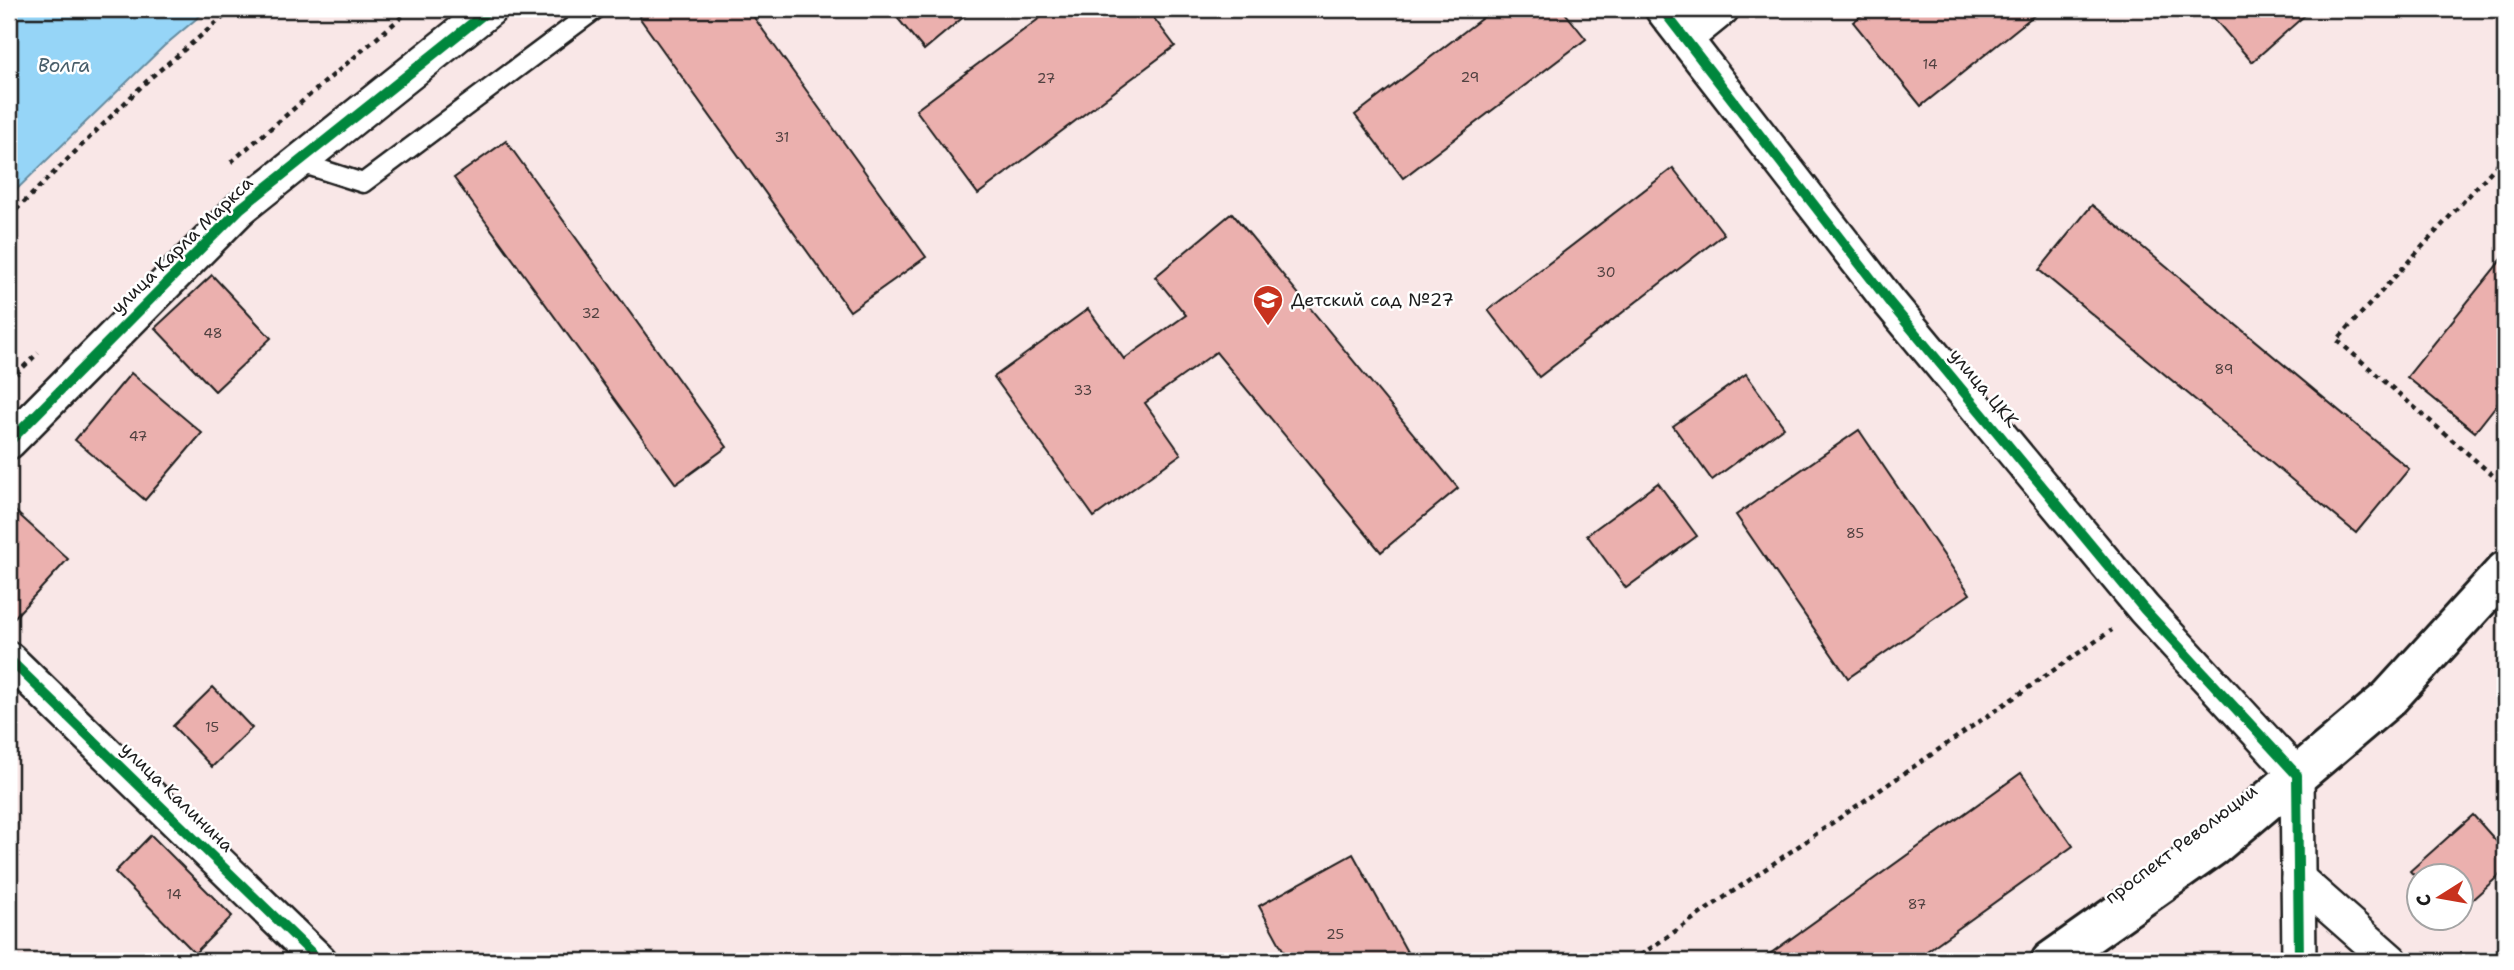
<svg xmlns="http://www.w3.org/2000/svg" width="2514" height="970" font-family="'Shantell Sans',sans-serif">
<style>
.water{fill:#96d5f7;stroke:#658b9f;stroke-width:2}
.building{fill:#ebb0ae;stroke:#1c1c1c;stroke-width:2}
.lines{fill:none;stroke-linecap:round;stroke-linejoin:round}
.lane-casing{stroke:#1c1c1c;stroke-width:23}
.street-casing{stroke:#1c1c1c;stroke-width:38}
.secondary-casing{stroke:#1c1c1c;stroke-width:44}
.path{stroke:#1c1c1c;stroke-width:4.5;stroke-dasharray:5 5;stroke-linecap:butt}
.lane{stroke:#fff;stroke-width:18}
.street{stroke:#fff;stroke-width:33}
.secondary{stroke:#fff;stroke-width:38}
.cycleway-casing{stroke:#fff;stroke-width:15}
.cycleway{stroke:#00873e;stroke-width:10}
.labels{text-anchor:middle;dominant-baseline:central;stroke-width:5;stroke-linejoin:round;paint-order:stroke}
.number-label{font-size:14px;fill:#504140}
.street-label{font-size:18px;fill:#1c1c1c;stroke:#fff}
.poi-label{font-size:18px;fill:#1c1c1c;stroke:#fff;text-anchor:start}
.water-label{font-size:19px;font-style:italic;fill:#475d69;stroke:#fff}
</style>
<rect width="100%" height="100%" fill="#f9e7e7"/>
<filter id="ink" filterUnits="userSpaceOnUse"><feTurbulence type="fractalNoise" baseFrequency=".0143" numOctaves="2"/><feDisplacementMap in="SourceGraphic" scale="14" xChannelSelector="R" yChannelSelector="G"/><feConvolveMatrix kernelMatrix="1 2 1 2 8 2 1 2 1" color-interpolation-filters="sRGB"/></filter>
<g filter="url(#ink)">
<polygon class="water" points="9,9 208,9 164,46 9,197"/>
<g class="building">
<polygon points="650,9 748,9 926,257 850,311 639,17"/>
<polygon points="890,9 973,9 924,50"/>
<polygon points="1052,9 1147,9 1175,46 978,194 916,110"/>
<polygon points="1494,9 1562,9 1586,39 1403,178 1355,115"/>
<polygon points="1870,9 2042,9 1921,106 1853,22"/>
<polygon points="2219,9 2312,9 2252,62 2211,15"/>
<polygon points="506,141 727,447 676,484 454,178"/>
<polygon points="1673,168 1724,234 1539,377 1488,310"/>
<polygon points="2092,205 2409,469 2356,533 2039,270"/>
<polygon points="1232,213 1458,488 1381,552 1216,352 1145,403 1181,454 1094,517 994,377 1088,309 1124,359 1186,315 1155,277"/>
<polygon points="2505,255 2505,394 2475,432 2407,377"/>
<polygon points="212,275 271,338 215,391 155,328"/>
<polygon points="131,373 202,433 145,500 75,440"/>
<polygon points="1746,374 1784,427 1712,480 1673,426"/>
<polygon points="1859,430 1970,594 1848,678 1736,515"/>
<polygon points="1658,483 1697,536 1626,588 1587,535"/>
<polygon points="15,511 68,559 13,619 9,615 9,518"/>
<polygon points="213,687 252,728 212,767 173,726"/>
<polygon points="2021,773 2073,846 1913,961 1760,961"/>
<polygon points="2473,815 2505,851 2505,870 2462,909 2462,876 2420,876 2420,882 2410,871"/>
<polygon points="151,835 232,916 195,953 115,872"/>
<polygon points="1353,854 1412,961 1289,961 1259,906"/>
</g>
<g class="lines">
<g class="lane-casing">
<polyline id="lane" points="298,162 363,183 596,9"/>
</g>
<g class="street-casing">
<g id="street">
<polyline points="1662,9 1890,303 2144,609 2297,775 2299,961"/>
<polyline points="1685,39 1722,9"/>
<polyline points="9,442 241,208 490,9"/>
<polyline points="9,659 320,961"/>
<polyline points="2298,879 2391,961"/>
</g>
</g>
<g class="secondary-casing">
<polyline id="secondary" points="2051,961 2214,846 2389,698 2505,571"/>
</g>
<g class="path">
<polyline points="2505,156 2337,340 2505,486"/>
<polyline points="231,162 411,9"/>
<polyline points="9,217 149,79 233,9"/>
<polyline points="9,381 38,353"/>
<polyline points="1632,961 2112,630"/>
</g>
<use href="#lane" class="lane"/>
<use href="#street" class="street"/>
<use href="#secondary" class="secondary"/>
<g class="cycleway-casing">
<g id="cycleway">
<polyline points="1662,9 1890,303 2144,609 2297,775 2299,961"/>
<polyline points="9,442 241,208 490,9"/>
<polyline points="9,659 320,961"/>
</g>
</g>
<use href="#cycleway" class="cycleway"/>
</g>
</g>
<defs>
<g id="school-pin" transform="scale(1.575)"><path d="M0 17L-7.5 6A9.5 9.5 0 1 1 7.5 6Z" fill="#c8321e" stroke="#fff"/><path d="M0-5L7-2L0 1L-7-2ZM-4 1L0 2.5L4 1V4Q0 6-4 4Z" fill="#fff"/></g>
</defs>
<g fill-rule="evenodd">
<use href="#school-pin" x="1268" y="300"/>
</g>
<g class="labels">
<g class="number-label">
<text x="1930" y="64">14</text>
<text x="1470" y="77">29</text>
<text x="1046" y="78">27</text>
<text x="782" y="137">31</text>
<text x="1606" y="272">30</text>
<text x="591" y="313">32</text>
<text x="213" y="333">48</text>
<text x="2224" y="369">89</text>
<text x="1083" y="390">33</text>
<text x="138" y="436">47</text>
<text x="1855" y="533">85</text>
<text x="212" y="727">15</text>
<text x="174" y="894">14</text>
<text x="1917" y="904">87</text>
<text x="1335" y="934">25</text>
</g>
<g class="street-label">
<text transform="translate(182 245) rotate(-44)">улица Карла Маркса</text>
<text transform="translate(1984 388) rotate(50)">улица ЦКК</text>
<text transform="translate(177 797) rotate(44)">улица Калинина</text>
<text transform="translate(2181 844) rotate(-37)">проспект Революции</text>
</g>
<g class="poi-label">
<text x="1291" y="300">Детский сад №27</text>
</g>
<g class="water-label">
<text x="64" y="65">Волга</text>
</g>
</g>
<rect width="2514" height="970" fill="none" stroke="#fff" stroke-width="35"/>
<rect x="18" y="18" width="2479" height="935" fill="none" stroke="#1c1c1c" stroke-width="2.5" filter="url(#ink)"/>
<g transform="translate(2440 897) rotate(259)"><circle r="33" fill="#ffffff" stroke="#a4a4a4" stroke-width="2"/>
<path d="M0-5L12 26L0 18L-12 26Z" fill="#c8321e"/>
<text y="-10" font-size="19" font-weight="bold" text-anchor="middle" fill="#1c1c1c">С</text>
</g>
</svg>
